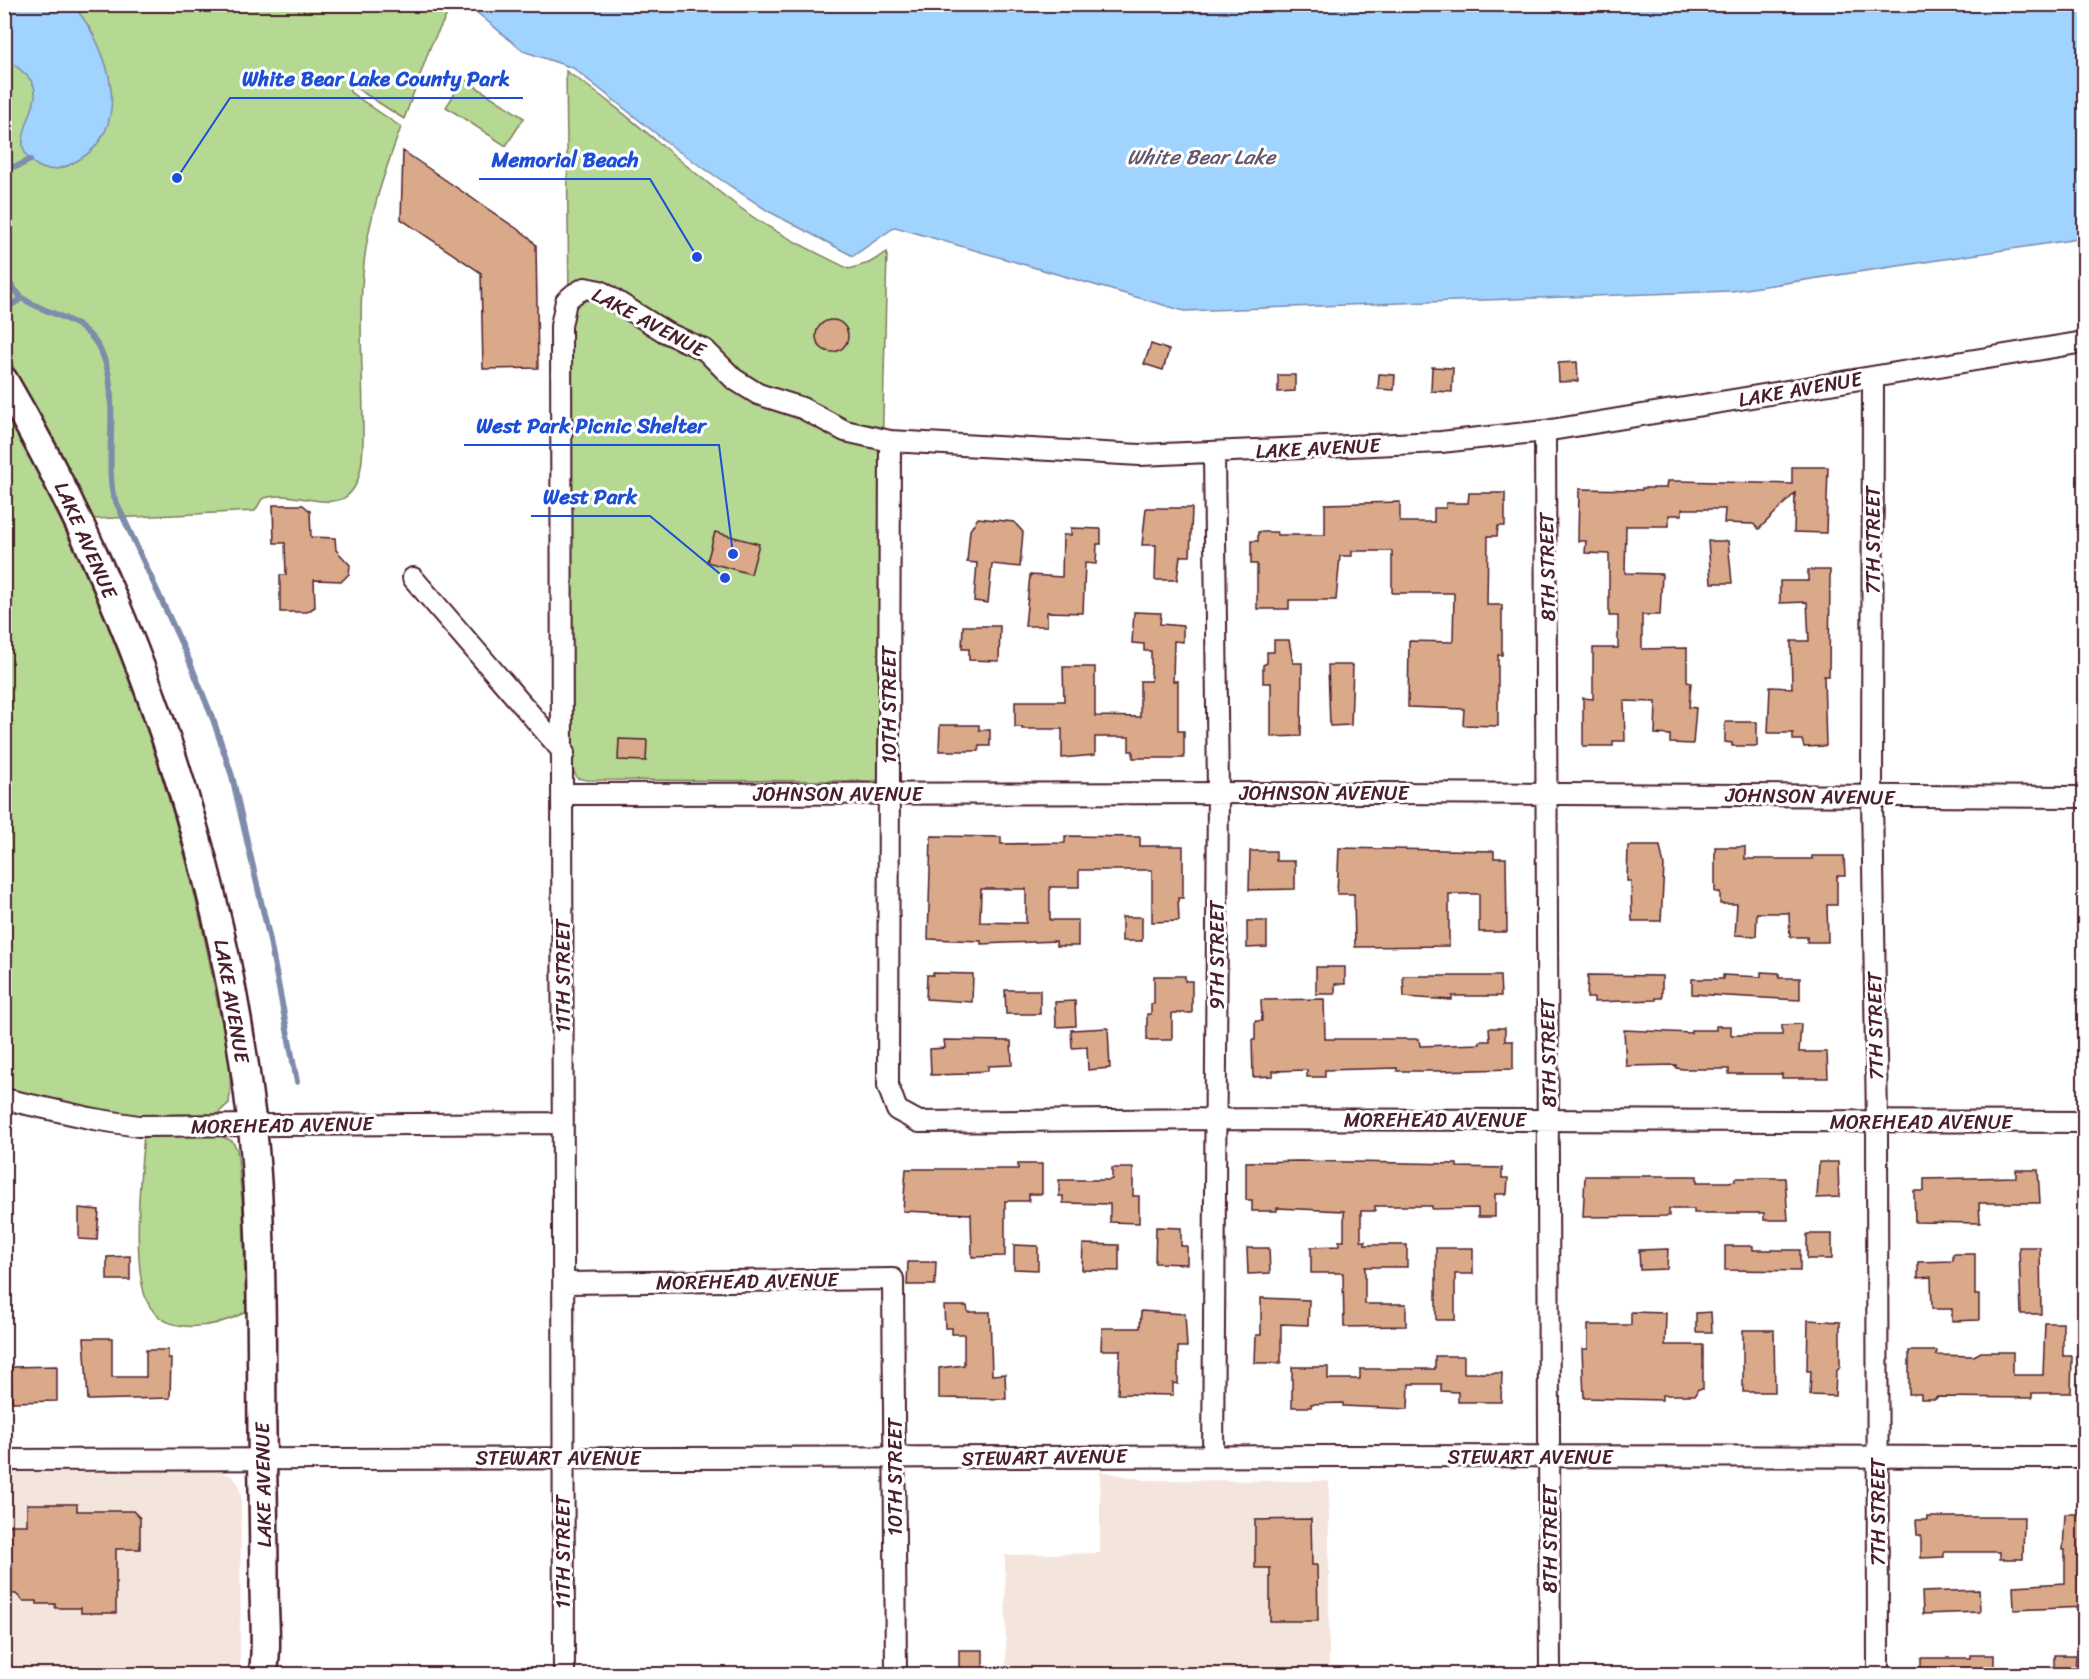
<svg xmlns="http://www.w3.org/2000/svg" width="2089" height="1679" viewBox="0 0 2089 1679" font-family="Sriracha,sans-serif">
<rect width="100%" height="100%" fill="#fff"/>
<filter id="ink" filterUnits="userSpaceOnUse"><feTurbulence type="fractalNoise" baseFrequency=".0167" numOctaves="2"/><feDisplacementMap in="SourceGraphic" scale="12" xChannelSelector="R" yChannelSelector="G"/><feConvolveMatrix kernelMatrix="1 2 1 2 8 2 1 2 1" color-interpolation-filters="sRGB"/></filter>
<g filter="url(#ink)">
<!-- built -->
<path fill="#f4e5dc" d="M5,1470H216L232,1476L238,1483L241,1495L240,1674H5Z
M1100,1471L1144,1480L1329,1481V1674H1006L1005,1555L1100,1553Z"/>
<!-- green -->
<path fill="#b5d892" stroke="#807c5e" stroke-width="1.5" d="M4,5H452L431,45L404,119L350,84V92L401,127C385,171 369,216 364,263C358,314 363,371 363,423C363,444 365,482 347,496C328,511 288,488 262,499L255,511L94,519L57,444L5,352Z
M566,71C632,115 688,172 753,217C783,237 817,253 849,269L869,263L887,252L882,458L880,779L875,781L587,780L577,778L573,770L567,697L569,295Z
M464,79L524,118L506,146L446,107Z
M4,412C105,592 177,787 215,990C221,1025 235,1067 229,1103L217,1114L125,1115L5,1089Z
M144,1135L221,1136L232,1141L237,1149L243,1210L246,1312C217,1327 164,1339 147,1301C132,1268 140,1173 144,1135Z"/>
<!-- water -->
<path fill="#a0d3fe" stroke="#7e8baa" stroke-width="1.5" d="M4,5H73C110,48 137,131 73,163C63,169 48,172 38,166C0,144 47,107 32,82C26,72 14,65 5,58Z
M468,5H2084V238L1732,291L1184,311L895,227L853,256L768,211L678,151L573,68L523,51Z"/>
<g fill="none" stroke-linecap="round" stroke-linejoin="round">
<!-- stream -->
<path stroke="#7e8baa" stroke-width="6" d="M4,167L18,166L30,160
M4,277L22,298L4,310
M22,298C41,311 65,315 83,329C129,365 103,445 113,495L189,660L214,722L232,776L269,936L297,1082"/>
</g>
<!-- building -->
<path fill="#d9a98a" stroke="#4a1f2b" stroke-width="1.5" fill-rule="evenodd" d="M403,151L529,237L536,245L538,368L483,369L481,273L401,219Z
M816 336a16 16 0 1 1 32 0a16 16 0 1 1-32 0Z
M1151,344L1169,350L1163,370L1144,364Z
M1577,362L1578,381L1559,382L1558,363Z
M1432,367L1453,368L1452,392L1431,391Z
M1379,374L1395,375L1394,390L1378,389Z
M1278,375H1295V391L1278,392Z
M1792,467H1828L1826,533L1794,532L1795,493L1759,529L1753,524L1724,523L1725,509H1682V515H1669V526H1626L1625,573L1662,574L1660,615H1642V649L1687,648V682L1691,683L1689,707L1696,708L1693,744L1670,743V735L1655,734L1656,702L1624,701L1625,741H1613V746H1583V698L1593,699V648H1618V616H1609V554L1585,553L1586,541H1578L1579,489L1642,490V488H1666L1667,481H1678L1792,484Z
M1469,493H1505V526H1498L1497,536H1488L1487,605H1502V655H1498V726L1463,725L1464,709L1408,707L1409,641L1453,642L1454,593H1392V551H1352V556H1340L1336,600H1289V609H1257V564H1251V541H1258V532H1277V535H1325V504L1400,502V522H1434V508H1446V503H1468Z
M273,505H303L310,511L311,537L335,538L336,550L350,565L349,574L342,581L314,580L315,607L307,612H280V575H286L285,543H274Z
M1146,508H1192L1190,556H1180L1177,580H1155L1156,545H1142Z
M978,518L1014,522L1023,532L1020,567L992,564L988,603L974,601L977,563L967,562L970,530Z
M1071,528L1101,529V544H1097L1096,564L1085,563L1083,613L1047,612V626H1025L1030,575L1062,577L1063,535H1071Z
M715,532L759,544L751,574L707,562Z
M1708,541H1728L1732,583H1711Z
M1808,570H1830L1829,676H1824L1826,746L1804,747L1802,740H1793V733H1768L1770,687L1792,688L1791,641H1809L1807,602L1780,603V581H1808Z
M1134,612L1161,613L1160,624L1183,626V642L1174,641L1173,681H1178V731H1184V758H1133V751H1129V737H1095V755L1062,758V729H1022V727H1015V701H1064L1063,667H1095V716L1140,717V681H1151V651H1144V644L1132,643Z
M963,626H1000L999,661L969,660V649H962Z
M1274,640H1289L1293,663H1302L1301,736L1271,737V683H1263V665L1267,663V652H1274Z
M1328,665H1353L1351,725L1330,726Z
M1725,722H1757V746H1732V743L1725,742Z
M940,725H979V730H990V746H979V751H939Z
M619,739L647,740L646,761L618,760Z
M931,836L1001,837V844L1065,843V836L1140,837V846H1183V898H1178L1179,921L1152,922V870H1079V887H1050V920H1078V946H1056V941L981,944V941L928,939ZM981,889H1026V923L980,922Z
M1628,846H1660L1664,866L1661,921H1632L1631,881H1627Z
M1715,847H1745V859H1812V856H1844L1845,876H1837V905H1827L1828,942H1807V937H1790L1789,913H1757L1756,936L1735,935L1737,904H1720V892H1715Z
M1339,848L1494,851V858H1506L1507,932H1479V894H1449V946L1355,947L1354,894H1337Z
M1250,851H1276V861H1295V889L1249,890Z
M1122,917H1142V941H1122Z
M1247,921H1267V947L1247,948Z
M1316,967H1345V984H1335V994H1316Z
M1761,972L1779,973V978H1800V1000L1692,994V979H1723V975L1761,977Z
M933,973L973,974L972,1002L926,999L927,975H933Z
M1588,975L1662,976V998H1656V1000L1594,1002V998H1587Z
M1154,976H1185V981H1192V1013H1172V1040H1147V1014H1151V1004H1154Z
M1403,976H1500L1501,996H1452V1000L1404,997Z
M1005,990H1040V1014H1006Z
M1324,999L1325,1039H1419L1420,1046L1480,1044V1041H1490L1489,1028H1505V1041H1513V1069L1436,1071H1397V1068L1325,1070V1077H1307V1070L1273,1071V1076L1253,1077L1252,1040H1255V1021H1262L1261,1000Z
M1075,1001L1076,1026L1056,1027L1055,1002Z
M1801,1024L1799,1052H1827L1828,1078H1782V1074H1729V1069H1683L1676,1068V1065L1626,1066L1624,1030L1691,1033V1030H1716V1026H1731V1035H1782V1025Z
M1108,1028L1110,1068L1088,1070L1087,1047L1072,1048L1071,1030Z
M944,1040L1011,1041L1012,1065L988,1066V1071L967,1072V1074L931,1075L930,1049L945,1048Z
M1298,1161L1457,1164V1167L1502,1168V1178H1508L1507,1194H1495V1217H1478V1208L1432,1209V1206H1375V1211H1361V1241H1365V1245H1407V1267H1365V1304H1406V1326L1344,1327L1343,1273H1311V1247L1339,1246V1241H1344V1211L1277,1208V1211H1252V1200H1246V1162Z
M1819,1162H1838L1839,1197L1817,1198Z
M1018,1164H1042V1194H1029V1201H1005V1256L972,1257L971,1214L903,1211L906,1169H1018Z
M1112,1168H1133V1196H1139V1223L1110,1222V1204L1063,1203V1196H1059V1180H1109L1112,1179Z
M2016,1170H2038L2040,1203H1979L1980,1223L1915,1222L1914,1191H1924V1179L2016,1177Z
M1585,1176H1697V1182H1728L1735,1181V1178H1785L1788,1220H1764V1213H1694V1209H1669V1216L1583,1217Z
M79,1208L99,1210L97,1240L79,1239Z
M1156,1227L1181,1228V1246H1187V1264L1155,1263Z
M1807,1234H1832V1259H1807Z
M1083,1244L1119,1245V1271L1082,1270Z
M1014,1245L1038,1246V1270L1014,1269Z
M1725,1246H1753V1250H1800V1271L1725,1270Z
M2019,1247H2040L2041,1314H2021Z
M1247,1248H1269L1270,1273L1248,1274Z
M1436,1248H1473V1274H1455V1320H1436Z
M1668,1249L1667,1269L1640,1270L1639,1250Z
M1953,1254H1975V1295H1979V1320L1952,1321V1309H1932L1931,1277L1918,1278V1262L1953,1261Z
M130,1256V1280H107V1257Z
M908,1262H936L935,1285H907Z
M1261,1298L1309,1300L1308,1325L1281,1324V1363H1255L1256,1335H1261Z
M944,1306H967L968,1312H990L992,1375L1005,1374L1006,1399L939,1398V1368L964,1365V1334H952V1328H945Z
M1141,1311L1185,1314L1187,1347H1178V1384L1173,1383V1395L1118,1394L1120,1350H1101L1102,1328H1140Z
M1631,1312L1666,1313L1665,1345H1703V1389H1698L1695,1395H1662V1400L1584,1398L1582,1349H1588V1325H1631Z
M1711,1312L1712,1332H1696V1313Z
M1808,1320L1840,1322V1367L1836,1372L1835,1396L1810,1395L1811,1371H1807Z
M2045,1323H2063V1356H2072L2071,1393H2032V1398L1936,1397V1399H1921V1394H1909V1351H1937L1936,1355L1974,1356L1981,1352H2013V1375H2043Z
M1743,1330H1774L1775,1392H1743Z
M84,1338H112V1377H146V1350H168V1358H171L170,1398L88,1400Z
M1435,1356H1464V1373H1502L1501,1402H1458V1392L1441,1391V1384H1409L1408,1409L1343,1406V1403L1311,1404V1407H1292V1367H1328V1379H1360V1369H1435Z
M57,1366V1401L12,1402L11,1367Z
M27,1504H77V1511H133L140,1518V1549H116V1613H81V1608H55V1604H37V1601H23L16,1594H4V1525H27Z
M2065,1514H2085V1607L2014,1610L2013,1586L2065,1583V1550H2063Z
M1927,1517H2024L2023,1559H2000V1552H1944V1557L1921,1558V1535H1917L1916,1520H1927Z
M1311,1519L1312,1565H1317L1318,1621H1270V1568H1255V1520Z
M1979,1590L1980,1612L1923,1614L1922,1592Z
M959,1650H983V1671H978V1674H959Z
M1970,1655H1994V1674H1921V1658H1970Z
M2054,1655H2076L2075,1674H2054Z"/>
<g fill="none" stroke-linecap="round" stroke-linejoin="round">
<!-- minor casing -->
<g stroke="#4a1f2b" stroke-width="24">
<path id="minor" d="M1873,377L1872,797L1877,1122L1878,1674
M1545,431L1550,1674
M890,441L888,1086L897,1110L919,1122L1215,1119L2084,1122
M413,578L564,753
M563,794L1380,793L2084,797
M4,1099L94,1119L138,1126L562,1123
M565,1283L893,1279L896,1674
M1213,1456L1218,793L1214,454
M4,1460L1329,1456L2084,1457
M564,1674L561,326L566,301L574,294L585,288L600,291L665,332L705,350L734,379L758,394L802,408L845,431L890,441L1140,455L1441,442L1545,431L2084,342"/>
</g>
<!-- secondary casing -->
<g stroke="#4a1f2b" stroke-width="32">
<path id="secondary" d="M4,381C136,607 222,863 252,1123C263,1226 261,1329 262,1432C263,1484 264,1535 264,1587C264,1616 268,1646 263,1674"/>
</g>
<!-- minor -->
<use href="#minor" stroke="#fff" stroke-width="20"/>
<!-- secondary -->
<use href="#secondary" stroke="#fff" stroke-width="27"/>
</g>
</g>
<g text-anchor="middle" stroke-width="6" stroke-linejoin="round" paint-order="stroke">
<!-- street labels -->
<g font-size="20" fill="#4a1f2b" stroke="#fff">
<text transform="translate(649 322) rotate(28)" y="7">LAKE AVENUE</text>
<text transform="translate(1800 389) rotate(-10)" y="7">LAKE AVENUE</text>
<text transform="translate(1318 448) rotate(-3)" y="7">LAKE AVENUE</text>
<text transform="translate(86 540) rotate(66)" y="7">LAKE AVENUE</text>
<text transform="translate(1873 540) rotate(-90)" y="7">7TH STREET</text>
<text transform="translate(1547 567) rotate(-91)" y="7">8TH STREET</text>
<text transform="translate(889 705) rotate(-90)" y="7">10TH STREET</text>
<text x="1324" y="800">JOHNSON AVENUE</text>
<text x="838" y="801">JOHNSON AVENUE</text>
<text transform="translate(1810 796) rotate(1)" y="7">JOHNSON AVENUE</text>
<text transform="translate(1217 955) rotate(-90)" y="7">9TH STREET</text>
<text transform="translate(563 976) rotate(-90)" y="7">11TH STREET</text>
<text transform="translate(232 1001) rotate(80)" y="7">LAKE AVENUE</text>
<text transform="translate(1875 1026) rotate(-91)" y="7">7TH STREET</text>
<text transform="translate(1548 1053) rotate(-91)" y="7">8TH STREET</text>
<text x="1435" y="1127">MOREHEAD AVENUE</text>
<text x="1921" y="1129">MOREHEAD AVENUE</text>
<text transform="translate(282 1125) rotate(-1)" y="7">MOREHEAD AVENUE</text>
<text transform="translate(747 1281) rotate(-1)" y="7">MOREHEAD AVENUE</text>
<text transform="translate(1044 1457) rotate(-1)" y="7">STEWART AVENUE</text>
<text x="1530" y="1464">STEWART AVENUE</text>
<text x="558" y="1465">STEWART AVENUE</text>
<text transform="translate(895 1477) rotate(-90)" y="7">10TH STREET</text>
<text transform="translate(263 1485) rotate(-91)" y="7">LAKE AVENUE</text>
<text transform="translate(1878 1512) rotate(-90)" y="7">7TH STREET</text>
<text transform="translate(1550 1539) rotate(-90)" y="7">8TH STREET</text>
<text transform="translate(563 1552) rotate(-90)" y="7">11TH STREET</text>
</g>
<!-- water labels -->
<g font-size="21" font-style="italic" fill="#64556a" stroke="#fff">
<text x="1201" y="164">White Bear Lake</text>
</g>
</g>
<!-- callouts -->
<path fill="none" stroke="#1d4ed8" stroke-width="2" d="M177 178L230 98H523M697 257L650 179H479M733 554L719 445H464M725 578L650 516H531"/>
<g fill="#1d4ed8" stroke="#fff" stroke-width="2">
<circle cx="177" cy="178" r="6"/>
<circle cx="697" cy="257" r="6"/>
<circle cx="733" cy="554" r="6"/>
<circle cx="725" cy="578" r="6"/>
</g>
<g font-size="21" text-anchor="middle" font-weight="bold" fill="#1d4ed8" stroke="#fff" stroke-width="6" stroke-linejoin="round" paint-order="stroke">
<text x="376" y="86">White Bear Lake County Park</text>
<text x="565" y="167">Memorial Beach</text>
<text x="591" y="433">West Park Picnic Shelter</text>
<text x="590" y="504">West Park</text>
</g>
<!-- margin -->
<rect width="2089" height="1679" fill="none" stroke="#fff" stroke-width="24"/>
<rect x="12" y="12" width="2065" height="1655" fill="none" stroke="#4a1f2b" stroke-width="2" filter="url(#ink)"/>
</svg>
